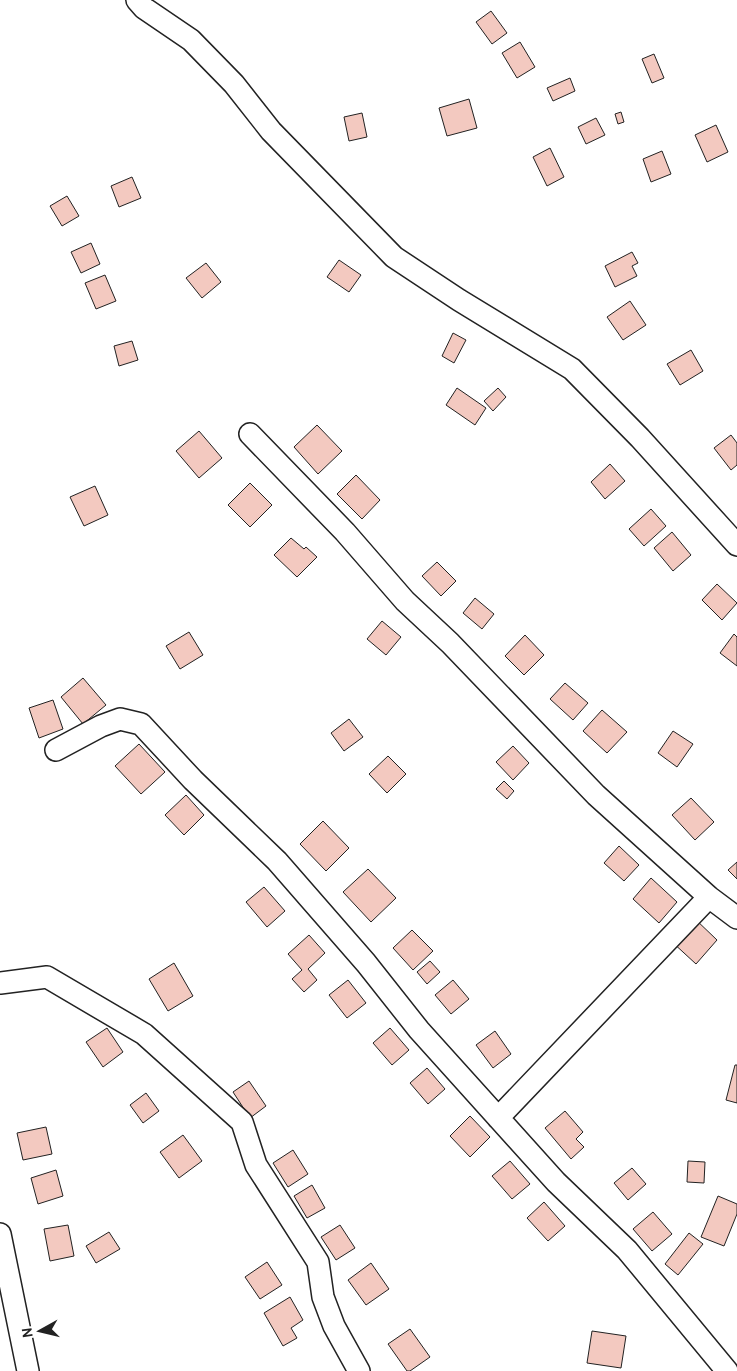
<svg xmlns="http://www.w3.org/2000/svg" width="737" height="1371" viewBox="0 0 737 1371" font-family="Overpass,sans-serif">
<rect width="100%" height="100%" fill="#fff"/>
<!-- building -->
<path fill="#f3c9c0" stroke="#222" d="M491,11L507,33L492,44L476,22Z
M520,42L535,67L517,78L502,53Z
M654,54L664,78L652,83L642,59Z
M570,78L575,91L553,101L547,88Z
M469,99L477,128L447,136L439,108Z
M621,112L624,122L618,124L615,114Z
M362,113L367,137L349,141L344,117Z
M596,118L605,135L586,144L578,127Z
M716,125L728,152L707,162L695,135Z
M550,148L564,177L547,186L533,157Z
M662,151L671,174L651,182L643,159Z
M132,177L141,198L119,207L111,186Z
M67,196L79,216L62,226L50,206Z
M91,243L100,264L81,273L71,252Z
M632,252L638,263L632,266L637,276L615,287L605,266Z
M339,260L361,275L349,292L327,277Z
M206,263L221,282L202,298L186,278Z
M105,275L116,301L96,309L85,283Z
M630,301L646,325L623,340L607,317Z
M453,333L466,340L454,363L442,356Z
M132,341L138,360L119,366L114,346Z
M691,350L703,371L680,385L667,364Z
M457,388L486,408L475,425L446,405Z
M498,388L506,397L493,411L484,401Z
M317,425L342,451L318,474L294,447Z
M199,431L222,458L199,478L176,451Z
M731,435L737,443V465L731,470L714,448Z
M610,464L625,481L605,499L591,482Z
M356,475L380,500L362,519L337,494Z
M250,483L272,505L250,527L228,505Z
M95,486L108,515L84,526L70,497Z
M651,509L666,526L644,546L629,529Z
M672,532L691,555L673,571L654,548Z
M291,538L304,549L306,547L317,557L297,577L274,555Z
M437,562L456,581L441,596L422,576Z
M717,584L737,603L722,620L702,600Z
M475,598L494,614L482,629L463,613Z
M382,621L401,637L386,655L367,639Z
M189,632L203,655L180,669L166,646Z
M734,634L737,637V666L720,653Z
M525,635L544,655L524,675L505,656Z
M83,678L106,705L83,724L61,697Z
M565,683L588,703L573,720L550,699Z
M53,700L63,729L39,738L29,708Z
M602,710L627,732L607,753L583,731Z
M349,719L363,737L344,751L331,733Z
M673,731L693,744L677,767L658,753Z
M139,744L165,772L141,794L115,766Z
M513,746L529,763L513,780L496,762Z
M388,756L406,774L387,793L369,774Z
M504,781L514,791L507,799L496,789Z
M186,795L204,815L184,835L165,815Z
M691,798L714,822L695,840L672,815Z
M323,821L349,848L326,871L300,844Z
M619,846L639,865L624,881L604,863Z
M737,862V879L728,870Z
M368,869L396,898L371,922L343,892Z
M651,878L677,902L659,923L633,899Z
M264,887L285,911L267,927L246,902Z
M693,917L717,940L696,964L671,941Z
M412,930L433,951L413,970L393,948Z
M309,935L325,953L308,969L317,980L304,992L292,979L302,970L288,954Z
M430,961L440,972L427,984L417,972Z
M174,963L193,996L168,1011L149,979Z
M348,980L366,1003L347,1018L329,995Z
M453,980L469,999L451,1014L435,995Z
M107,1028L123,1052L103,1067L86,1042Z
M390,1028L409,1050L392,1065L373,1043Z
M495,1031L511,1054L493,1068L476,1045Z
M735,1065H737V1103L726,1100Z
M427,1068L445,1089L428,1104L410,1083Z
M249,1081L266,1106L250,1118L233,1092Z
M146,1093L159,1111L143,1123L130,1105Z
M565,1111L583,1132L576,1139L584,1147L571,1159L545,1128Z
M470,1116L490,1137L470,1157L450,1136Z
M46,1127L52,1154L23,1160L17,1133Z
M183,1135L202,1161L179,1178L160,1152Z
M293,1150L308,1174L288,1187L273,1163Z
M510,1161L530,1184L512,1199L492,1176Z
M688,1161L705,1162L704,1183L687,1182Z
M632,1168L646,1184L628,1200L614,1183Z
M56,1170L63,1196L38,1204L31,1178Z
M312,1185L325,1208L307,1218L294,1196Z
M718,1196L737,1204V1214L724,1246L701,1237Z
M544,1202L565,1226L548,1241L527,1218Z
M653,1212L672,1234L652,1251L633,1229Z
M68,1225L74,1256L50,1261L44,1229Z
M340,1225L355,1248L336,1260L321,1237Z
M109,1232L120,1249L96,1263L86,1246Z
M689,1233L703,1244L678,1275L665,1264Z
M267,1262L282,1285L260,1299L245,1277Z
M371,1263L389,1289L366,1305L348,1280Z
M290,1297L303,1320L291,1328L297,1338L283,1346L264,1313Z
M410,1329L430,1357L410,1371H407L388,1344Z
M592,1331L626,1336L621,1368L587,1363Z"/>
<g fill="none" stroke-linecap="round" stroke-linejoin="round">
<!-- street casing -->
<g stroke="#222" stroke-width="24">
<path id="street" d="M137,0L144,8L191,40L234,84L271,131L394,257L459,300L572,369L640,438L737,545
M250,434L345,532L405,601L450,643L596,795L709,897L737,918
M56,750L101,726L120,719L141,724L193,780L277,861L366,963L419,1030L556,1182L627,1250L727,1371
M0,983L47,977L144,1034L242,1122L256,1165L318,1262L323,1297L334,1326L359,1371
M498,1118L709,897
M0,1234L28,1371"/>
</g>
<!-- street -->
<use href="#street" stroke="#fff" stroke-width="21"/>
</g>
<!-- north arrow -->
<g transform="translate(40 1331) rotate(262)" stroke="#ffffff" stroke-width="4" paint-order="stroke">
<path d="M0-4L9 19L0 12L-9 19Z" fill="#222222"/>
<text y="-8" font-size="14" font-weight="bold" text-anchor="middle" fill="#222222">N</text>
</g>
</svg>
